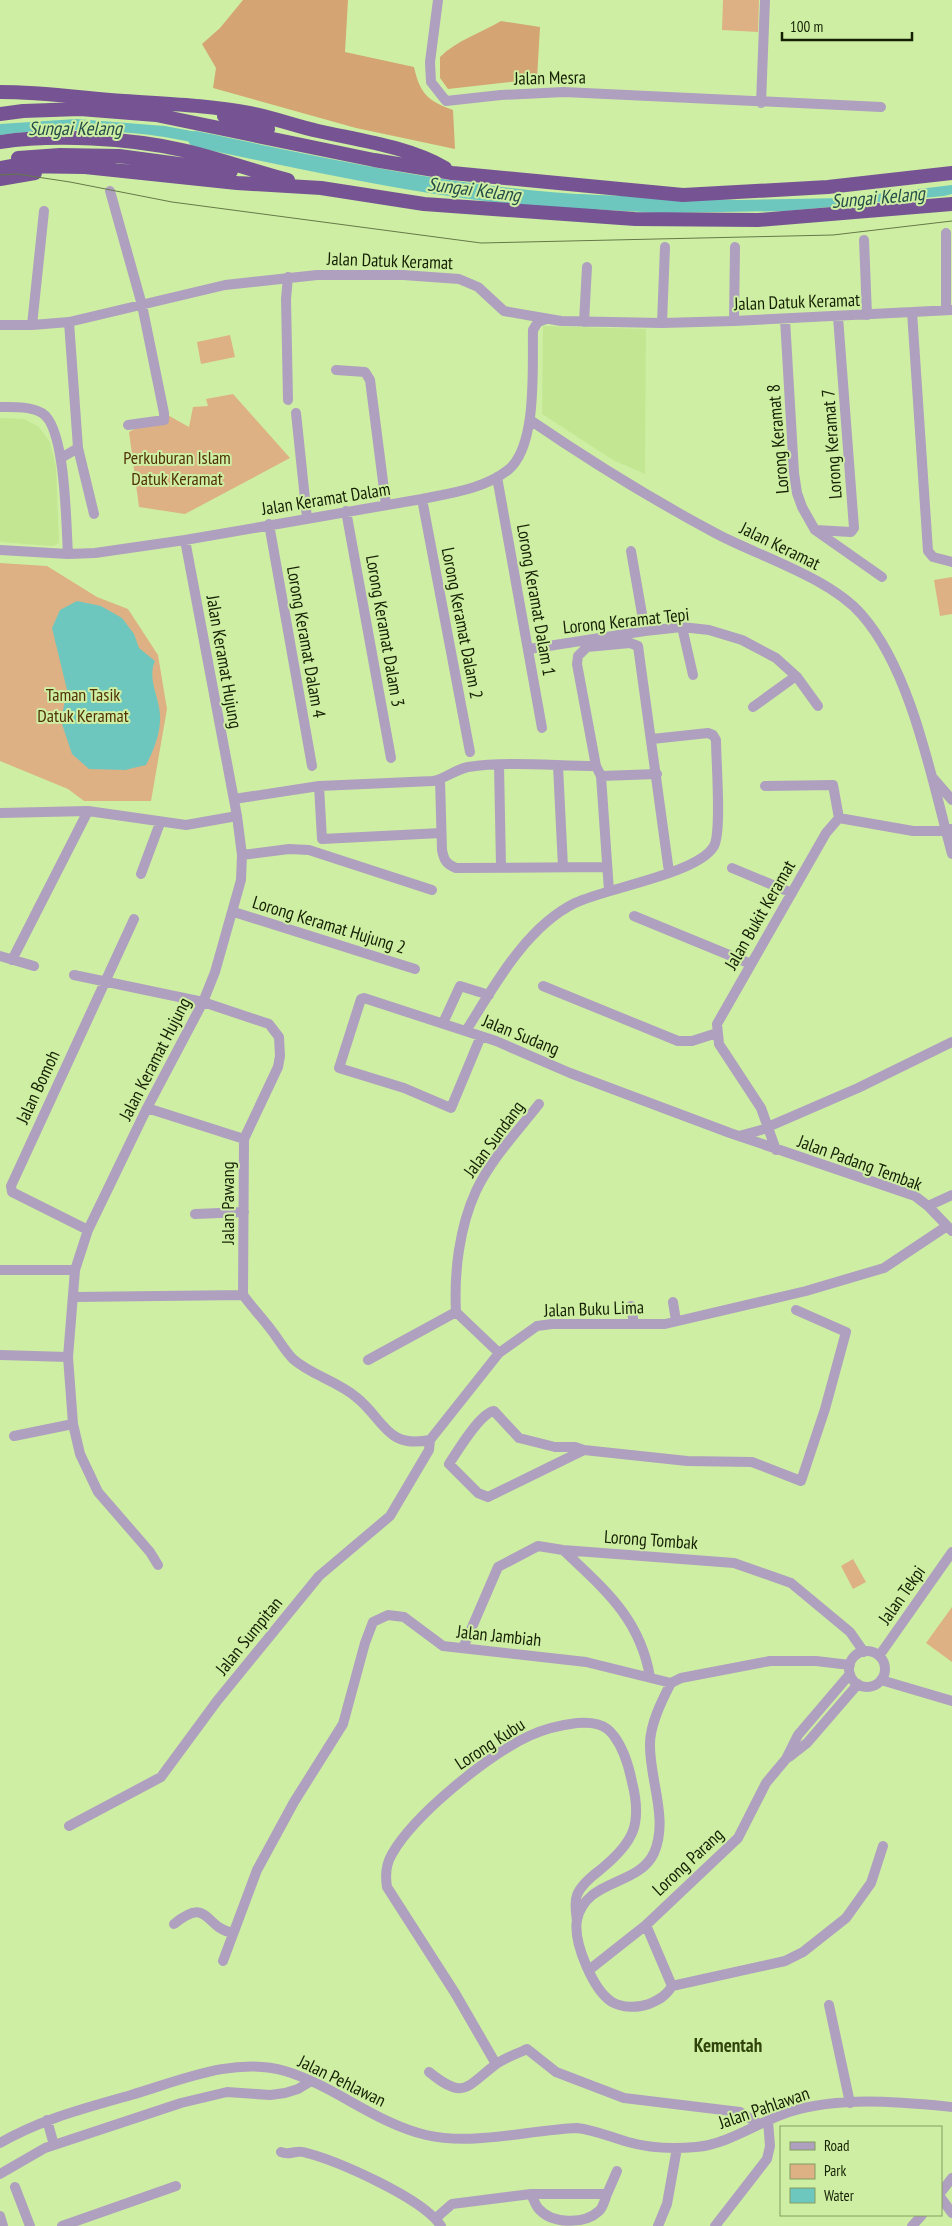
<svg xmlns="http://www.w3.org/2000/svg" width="952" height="2226" viewBox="0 0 952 2226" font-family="'PT Sans Narrow',sans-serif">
<rect width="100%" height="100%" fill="#ceefa3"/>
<!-- built -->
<path fill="#c2e692" d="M543,326L646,329L645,474L613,460L542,414Z
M0,418L24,419L39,427L50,442L56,467L59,543L53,546L0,542Z"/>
<!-- green -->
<path fill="#ddb184" d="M723,0H759L758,32L722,30Z
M230,335L235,357L201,364L197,342Z
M233,394L290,458L185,514L139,507L129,432L164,413L189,427L193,407L208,406L206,399Z
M0,563L47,566L97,597L128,609L158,655L167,709L151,801H84L68,789L0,761Z
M952,577V614L940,616L934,580Z
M853,1559L866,1582L853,1589L841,1566Z
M952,1607V1662L926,1643Z"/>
<!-- forest -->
<path fill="#d4a472" d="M243,0H348L345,52L414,67C420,94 428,101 453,110L455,149L356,128L213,88L216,68L202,44L220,28Z
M501,21L540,27L537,79L448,89L440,78V57C457,40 481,33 501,21Z"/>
<!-- water -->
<path fill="#6ec7bf" d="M76,119L165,126L218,136L217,148C147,130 72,126 0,135V124Z
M952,185V194L944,196L787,211L661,213L571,208V194L738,200L844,198Z
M77,601L101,606L122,618L134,634L139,648L155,661C147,679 159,696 160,715C161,732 154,750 146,765L125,770L89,769L72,754L61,721L67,690L52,628L60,610Z"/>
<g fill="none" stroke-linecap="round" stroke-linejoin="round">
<!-- river -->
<path stroke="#6ec7bf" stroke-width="16" d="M196,139C327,167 459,196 593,203"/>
<!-- minor -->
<path stroke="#afa0bf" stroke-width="10" d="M438,0L430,62L431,82L446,101L501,95L564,92L881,107
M761,103L765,0
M110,191L142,305L164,413V420L128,425
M946,233V310
M864,240L867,315
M912,312L928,551L933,557L952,562
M785,319L794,473L797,493L802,507L815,530L882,577
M734,321L735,247
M69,322L78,448L94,514
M584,322L587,267
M662,323L665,247
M0,325H32L69,322L225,285L317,275H403L459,279L478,287L504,311L561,321L662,323L734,321L952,310
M32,325L44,211
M336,370L365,372L370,380L386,505
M288,400L286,299L288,277
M0,407C13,407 30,406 42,413C66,427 66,525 68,554
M296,413L307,518
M530,420C590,461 653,500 717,534C761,557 830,578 862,615C912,672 932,781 952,854
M61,458L78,448
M497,477L542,728
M422,499L470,752
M346,511L391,758
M269,524L312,766
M816,530L851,532L854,528L838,317
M0,550L68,554L95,553L185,540L422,499C451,493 484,489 508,470C538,446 532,366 533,330L538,322L546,319
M631,551L645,631
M682,627L693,675
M529,649L645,631L682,627L709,630L742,640L776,658L797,677L818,706
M753,707L796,676
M499,765L501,866
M558,766L563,867
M596,766L577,664L578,656L587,647L630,643L638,646L669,872
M601,776L609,891
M933,778L952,800
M440,780L442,850C444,860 446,864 456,868L607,867
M319,786L433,781C445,779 454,770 468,767C509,761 554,766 596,766L601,776L657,774
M765,786L833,785L839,818
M234,799L319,786L322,839L441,833
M0,813L88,811L186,825L237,816
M839,818L913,831H946L951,829
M242,855L289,849L309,850L432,890
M732,868L792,893
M141,874L160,823
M234,912L415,969
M634,916L751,964
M0,956L34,966
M12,960L88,811
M74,975L203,1002L269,1024L279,1037L280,1056L278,1067L244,1139L243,1295
M543,986L678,1041H692L717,1033
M443,1023L460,986L489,995
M466,1031C494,986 526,927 575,903C606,888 698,874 714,846C722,831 716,762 716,740L713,735L708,733L652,739
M481,1036L451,1108L404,1088L339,1068L361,999L364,998L496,1041L570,1073L730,1133L915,1196L928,1206L952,1231
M147,1108L244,1139
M739,1136L761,1130L858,1088L952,1042
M776,1150L761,1108L719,1044L717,1024L826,833L839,818
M928,1206L952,1195
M195,1214L244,1212
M88,1230L12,1192L11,1186L134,919
M0,1270H75
M243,1295C252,1307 263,1319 272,1331C279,1340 285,1351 293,1359C311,1375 337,1381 356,1397C384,1419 386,1449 430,1440L499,1353L537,1326L552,1324H665L806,1291L884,1268L947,1226
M74,1297L243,1295
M673,1302L676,1321
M631,1306L634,1324
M499,1353L456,1312C454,1273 459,1228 476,1191C491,1159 517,1132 539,1104
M0,1355L68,1357
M368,1360L456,1312
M14,1436L73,1424
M584,1450L488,1497L478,1493L449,1464C457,1452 480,1413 494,1411L519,1438L555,1447H575L584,1450L687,1461L752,1462L801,1481L825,1409L846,1332L796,1310
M563,1550C604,1589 640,1618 650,1677
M158,1565L150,1552L98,1492L80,1454L73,1424L68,1357L75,1270L88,1230L147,1108L203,1002L215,972L241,880L242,855L237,816L185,540
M463,1648L498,1567L538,1546L563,1550L734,1563L791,1583L850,1632L864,1652
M849 1669a18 18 0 1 1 36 0a18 18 0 1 1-36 0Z
M879,1656L952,1552
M881,1680L952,1701
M789,1757L807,1743L858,1684
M69,1826L161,1777L217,1701L319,1576L390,1516L429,1450L430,1440
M174,1924C209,1895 204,1928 233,1933
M646,1925L672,1986C666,1996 660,1999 649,2004C638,2008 622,2008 612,2002C593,1990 573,1942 577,1920C586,1878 638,1887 654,1853C669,1819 649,1778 650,1744C650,1724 662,1700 671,1683
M223,1961L257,1870L294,1802L343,1724L365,1643L373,1622L388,1615L404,1617L443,1646L586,1662L671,1683L681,1678L770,1661H816L850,1665
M589,1970L646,1925L738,1838L766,1783L786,1759L798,1735L850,1674
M672,1986L785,1961L803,1952L846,1918L871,1883L883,1846
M829,2005L850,2103
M496,2064L455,1993L387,1887C385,1875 386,1864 392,1854C414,1815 488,1755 529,1736C544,1729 560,1725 577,1723C591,1722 605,1723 614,1736C623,1748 629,1767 632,1782C643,1825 633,1843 600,1870C592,1876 581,1885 577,1895C574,1903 576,1912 577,1921
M429,2072C464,2100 465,2088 495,2065C504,2058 517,2054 527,2049L556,2072L624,2098L740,2112L759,2124
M47,2120L54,2145
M0,2143C41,2119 86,2108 131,2095C179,2081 235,2056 285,2071C335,2086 375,2123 426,2135C474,2146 528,2130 577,2128C595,2130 610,2137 628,2142C649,2148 674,2149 696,2147C729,2144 758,2122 789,2112C841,2096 899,2102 952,2107
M281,2152C289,2156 295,2150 303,2152C336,2160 423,2198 441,2226
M0,2174L45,2148L181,2103L227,2092L270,2095L285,2093L298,2089L311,2081
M15,2187L30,2226
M941,2192L952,2178
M531,2194C533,2198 535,2204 538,2208C551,2224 584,2225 599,2211C603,2208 605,2199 607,2194
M941,2198L952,2213
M0,2216L3,2226
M436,2218L452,2204L531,2194H607L617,2171
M62,2226L176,2186
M658,2226L667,2204L677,2148
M715,2226L767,2159L770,2146L768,2121
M912,2226L922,2215"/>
<!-- highway -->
<path stroke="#765494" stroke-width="14" d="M0,92C42,92 83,98 124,101C166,104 207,105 249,113C272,117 295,126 318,131C358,140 410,147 445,168
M0,114L23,111L80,109L156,115L374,160L452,173L683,195L828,187L952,173
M224,116L268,129
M0,142C54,134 129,138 182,150C218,158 253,171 288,180
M18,158L60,155L119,156L231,171
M0,168L12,166L85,167L237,183L321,188L424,204L635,219L758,220L952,204
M0,179L35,173"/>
<!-- tram -->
<path stroke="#647948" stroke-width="1" d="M0,175L17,174L70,182L172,202L481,243L833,235L952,221"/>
</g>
<g text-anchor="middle" stroke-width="4" stroke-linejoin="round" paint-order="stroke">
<!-- street labels -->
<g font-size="18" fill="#152003" stroke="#ceefa3">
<text transform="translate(550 78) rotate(-1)" y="6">Jalan Mesra</text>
<text transform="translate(390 261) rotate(2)" y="6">Jalan Datuk Keramat</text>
<text transform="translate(797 302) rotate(-2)" y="6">Jalan Datuk Keramat</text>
<text transform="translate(778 439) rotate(-95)" y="6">Lorong Keramat 8</text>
<text transform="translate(832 444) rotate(-94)" y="6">Lorong Keramat 7</text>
<text transform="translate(326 499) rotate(-9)" y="6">Jalan Keramat Dalam</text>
<text transform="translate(780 546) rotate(26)" y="6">Jalan Keramat</text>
<text transform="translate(536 600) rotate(80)" y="6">Lorong Keramat Dalam 1</text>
<text transform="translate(626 621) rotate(-6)" y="6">Lorong Keramat Tepi</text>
<text transform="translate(462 623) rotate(79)" y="6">Lorong Keramat Dalam 2</text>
<text transform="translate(385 631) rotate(80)" y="6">Lorong Keramat Dalam 3</text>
<text transform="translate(306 642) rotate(80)" y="6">Lorong Keramat Dalam 4</text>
<text transform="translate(224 662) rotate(80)" y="6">Jalan Keramat Hujung</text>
<text transform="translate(760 915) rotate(-60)" y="6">Jalan Bukit Keramat</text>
<text transform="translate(329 925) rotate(17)" y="6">Lorong Keramat Hujung 2</text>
<text transform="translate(521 1035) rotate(22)" y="6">Jalan Sudang</text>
<text transform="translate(155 1059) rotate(-63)" y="6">Jalan Keramat Hujung</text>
<text transform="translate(38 1087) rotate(-65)" y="6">Jalan Bomoh</text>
<text transform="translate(494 1139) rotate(-54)" y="6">Jalan Sundang</text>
<text transform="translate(860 1163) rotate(20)" y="6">Jalan Padang Tembak</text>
<text transform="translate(228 1203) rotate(-90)" y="6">Jalan Pawang</text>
<text transform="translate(594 1309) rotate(-2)" y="6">Jalan Buku Lima</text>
<text transform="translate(651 1540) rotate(4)" y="6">Lorong Tombak</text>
<text transform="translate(902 1595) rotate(-55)" y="6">Jalan Tekpi</text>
<text transform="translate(249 1636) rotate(-51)" y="6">Jalan Sumpitan</text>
<text transform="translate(499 1636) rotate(6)" y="6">Jalan Jambiah</text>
<text transform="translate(490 1744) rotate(-33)" y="6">Lorong Kubu</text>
<text transform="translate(688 1862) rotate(-43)" y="6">Lorong Parang</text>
<text transform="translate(342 2081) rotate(26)" y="6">Jalan Pehlawan</text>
<text transform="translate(764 2108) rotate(-19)" y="6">Jalan Pahlawan</text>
</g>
<!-- park labels -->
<g font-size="18" fill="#513107" stroke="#ceefa3">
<text x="177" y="464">Perkuburan Islam<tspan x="177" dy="21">Datuk Keramat</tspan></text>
<text x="83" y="701">Taman Tasik<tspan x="83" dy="21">Datuk Keramat</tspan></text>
</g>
<!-- water labels -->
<g font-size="19" font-style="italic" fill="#244d49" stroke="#ceefa3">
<text x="75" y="135">Sungai Kelang</text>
<text transform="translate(474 189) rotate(7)" y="7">Sungai Kelang</text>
<text transform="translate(878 197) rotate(-5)" y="7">Sungai Kelang</text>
</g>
<!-- neighbourhood labels -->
<g font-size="19" font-weight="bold" fill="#2f430a" stroke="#ceefa3">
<text x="728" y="2052">Kementah</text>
</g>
</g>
<!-- legend -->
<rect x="780" y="2126" width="162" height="90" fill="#ceefa3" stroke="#849c63"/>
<rect x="790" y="2142" width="25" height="8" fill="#afa0bf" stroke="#849c63"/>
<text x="824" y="2151" font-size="15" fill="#152003">Road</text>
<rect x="790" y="2164" width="25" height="15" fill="#ddb184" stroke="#849c63"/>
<text x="824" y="2176" font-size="15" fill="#152003">Park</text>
<rect x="790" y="2188" width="25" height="15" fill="#6ec7bf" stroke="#849c63"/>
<text x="824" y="2201" font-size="15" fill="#152003">Water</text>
<!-- scale -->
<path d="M782 32v8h130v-8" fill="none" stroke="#152003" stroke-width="2.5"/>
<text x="790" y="32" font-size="15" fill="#152003" stroke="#ceefa3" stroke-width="4" paint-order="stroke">100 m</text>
</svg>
